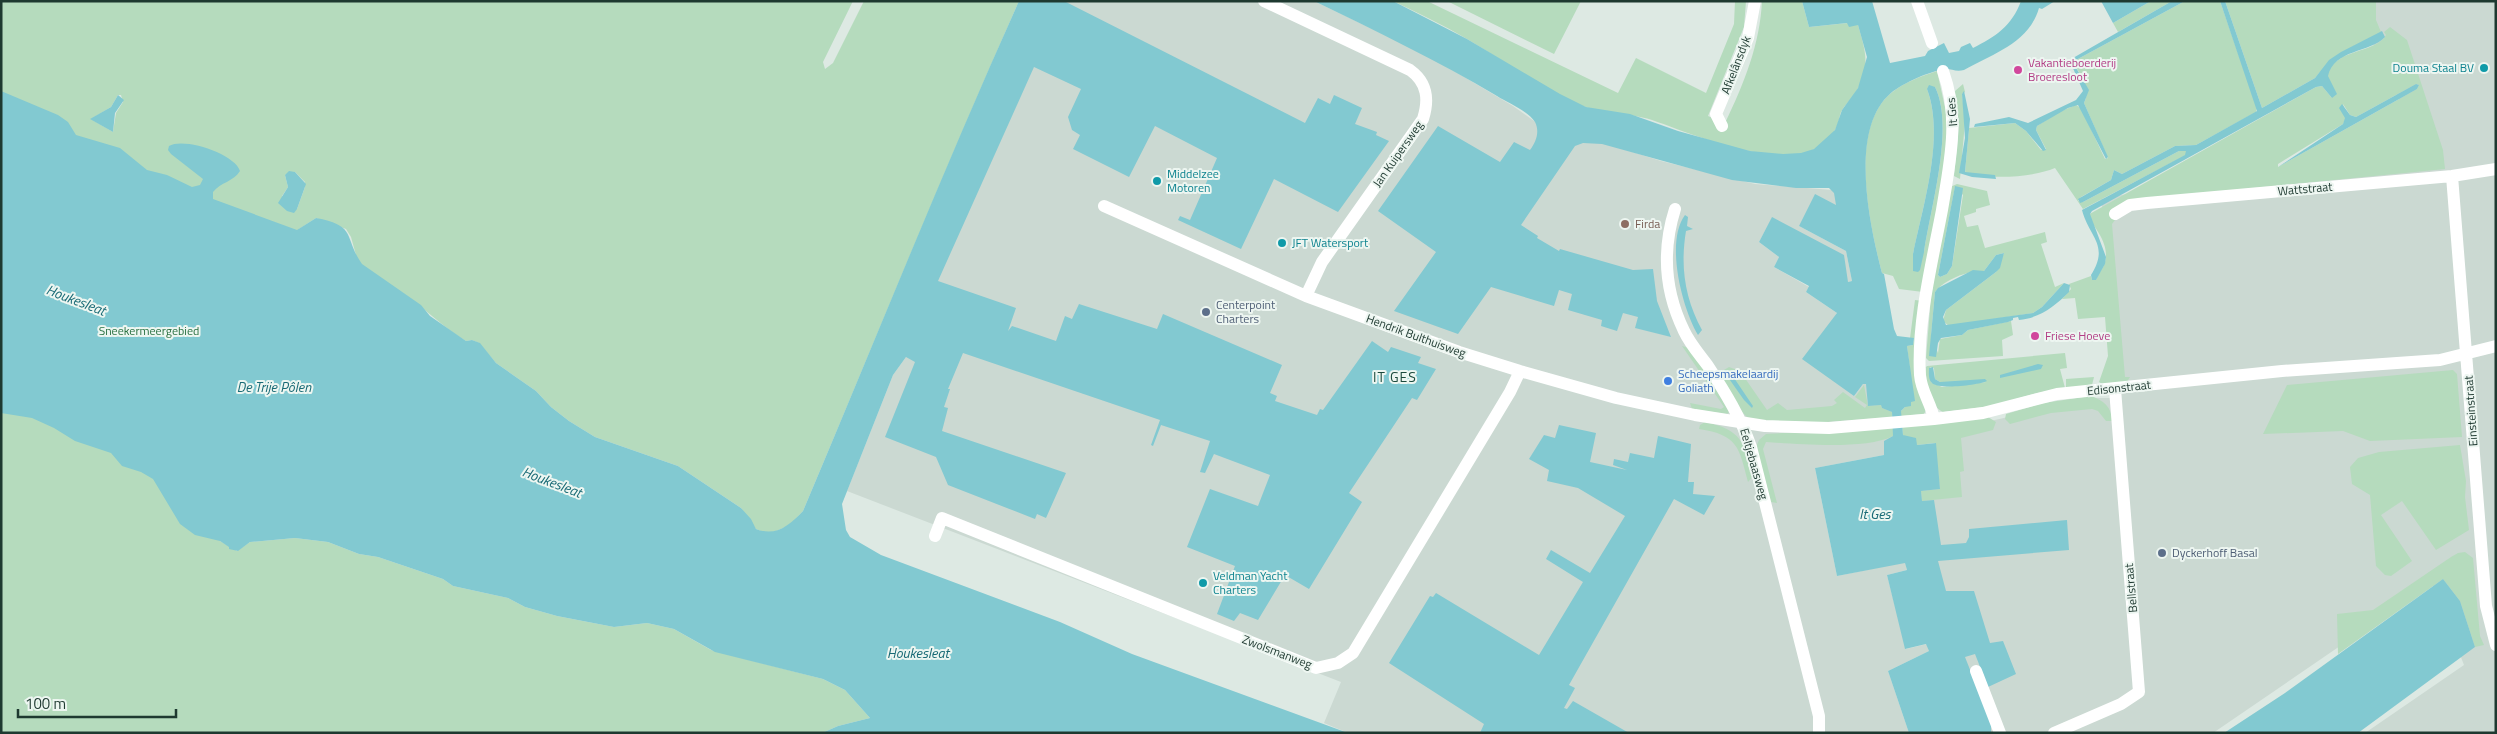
<svg xmlns="http://www.w3.org/2000/svg" width="2497" height="734" viewBox="0 0 2497 734" font-family="'Titillium Web',sans-serif">
<rect width="100%" height="100%" fill="#dde9e3"/>
<!-- built -->
<path fill="#cbd9d2" d="M1059,1H1314L1429,56L1513,106L1534,121L1661,161L1755,184L1832,190L1835,193L1837,205L1799,226L1846,251L1852,281L1848,282L1772,218L1759,242L1779,257L1774,267L1809,287L1806,292L1837,313L1834,319L1854,396L1863,384H1866L1892,412L1893,436L1884,455L1815,468L1837,576L1905,562L1907,570L1887,575L1906,649L1927,644L1929,651L1888,671L1909,733H1348L1324,723L1341,682L847,491L893,375L906,357L940,274L1034,66Z
M2366,1H2496V733H2365L2464,665L2432,583L2213,733H1991L1954,641L1916,501L1917,455L1990,421L2096,398H2111L2112,284L2101,199L2229,174L2428,162L2367,30Z"/>
<!-- green -->
<path fill="#b5dbbd" fill-rule="evenodd" d="M1,1H853L823,62L825,69L833,63L864,1H1019C944,170 875,341 803,511L790,525L774,532H763L756,529L741,508L678,466L595,437L569,421L551,407L536,391L496,363L479,343L472,340L466,341C442,327 424,307 400,291L220,541L237,551L250,542L295,538L328,542L359,554L378,557L443,579L453,586L508,598L525,607L557,616L614,627L647,623L674,629L711,650L823,679L845,690L870,718L838,726L822,733H1ZM118,95H121L123,102L116,113L113,132L91,119L111,107ZM295,172L305,182V187L297,209L282,196L288,187L285,175ZM316,218L346,229L351,237L356,255L299,229Z
M1393,1H1427L1618,93L1636,58L1706,93L1734,24L1735,1H1746L1744,27L1708,116L1725,123C1744,84 1760,44 1762,1H1802L1809,27L1848,23L1858,25C1865,49 1871,67 1857,90C1853,98 1845,104 1841,112C1839,117 1839,124 1835,130C1805,185 1694,134 1652,120C1627,112 1599,114 1575,103C1537,85 1503,60 1467,39C1443,25 1418,13 1393,1Z
M1447,1H1581L1554,54Z
M2151,1H2172L2118,32L2113,23Z
M2185,1H2220L2257,108L2256,112L2196,145L2175,146L2122,174L2114,170L2111,180L2081,197L2078,201L2083,202L2179,151H2186V155L2083,209L2055,168C2031,178 1989,179 1965,173L1969,128L2015,123L2026,131L2041,150L2046,149L2036,130L2037,126L2059,112L2076,105L2081,108L2105,159L2108,158L2084,103C2091,88 2082,79 2075,65L2076,60Z
M2225,1H2376V20L2381,32L2320,72L2315,78L2262,108Z
M2390,27L2407,40L2443,150L2445,169L2130,200L2112,224L2125,377H2130L2127,382L2102,384L2099,382L2108,356L2105,317L2078,319L2075,298L2062,299L2071,289L2069,284L2091,276L2092,280H2096C2098,273 2104,268 2105,262C2110,246 2096,227 2086,216L2316,87L2322,86L2332,98C2331,91 2327,80 2328,74C2331,50 2377,53 2386,35L2384,32ZM2416,84L2419,85L2417,89L2278,167V164L2343,124L2346,118L2343,104L2350,115L2356,117Z
M1937,71L1950,130L1923,292L1899,289L1893,276L1882,273C1870,227 1848,130 1890,94C1904,82 1922,76 1937,71ZM1935,87C1955,127 1930,209 1924,252L1913,254C1923,204 1945,138 1927,89Z
M1963,84L1965,92L1962,94L1965,122L1960,179L1954,176L1959,125L1955,91Z
M1957,184L1987,191L1990,205L1976,209V212L1964,216L1967,227L1978,225L1985,248L2045,232L2047,242L2041,244L2055,287L2064,283L2042,307L2033,313L1949,326L1943,321L1946,310L1996,272L2004,253L1996,255L1984,271C1969,270 1945,279 1935,292L1931,335L1938,353L1940,339L1962,335L1968,330L2011,321L2013,335L2002,340L2003,356L1929,361L1926,358L1931,296L1950,187ZM1955,187L1963,195L1952,266L1947,274L1940,277L1938,275Z
M1915,300L1923,301L1927,408L1924,414L1901,416V411L1905,407L1910,369L1907,346L1913,345L1914,338H1910Z
M1682,346L1692,349L1729,412L1727,414L1692,409L1690,403L1721,409L1724,407Z
M2065,353L2067,368L2060,369L2065,388L2037,393L1992,406L1943,412C1928,405 1927,382 1925,368L1927,366ZM1930,367L1934,368L1935,379L1940,382H1986L1942,387L1931,382Z
M1729,367L1740,371L1767,410L1778,403L1787,410L1832,406L1837,403L1834,400L1843,392L1865,408L1867,405L1855,397L1864,385L1868,406L1881,405L1882,408L1892,412V417L1826,422H1781L1749,419L1741,411L1719,373Z
M2453,370L2457,374L2462,437L2370,441L2343,431L2263,434L2287,385Z
M2094,377L2092,385L2066,388V379Z
M2091,396C2103,400 2112,407 2112,421H2106L2098,411L2092,409L2051,413L2010,424L2005,419L2006,414L2043,403Z
M1988,417L1996,422L1993,430L1961,438L1964,471L1960,472L1962,497L1922,501L1921,491L1940,489L1935,443L1917,445L1903,435L1902,427Z
M1705,422C1742,430 1744,442 1753,476L1748,482C1739,447 1738,435 1699,429L1700,425Z
M1893,427V436C1866,450 1799,444 1766,442L1763,449L1777,503L1771,502L1756,447L1759,440L1766,434Z
M2460,445L2466,481L2465,497L2469,530L2436,550L2402,501L2381,515L2412,561L2391,576L2385,575L2376,566L2370,495L2352,484L2350,467L2358,458L2379,452Z
M2465,552L2473,558L2480,636L2484,645L2475,647L2460,601L2443,579L2338,654L2337,614L2373,610L2451,557L2458,553Z"/>
<!-- water -->
<path fill="#82c9d1" d="M1019,1H1064L1305,123L1318,98L1330,104L1334,95L1362,108L1355,124L1377,132L1376,135L1389,141L1338,212L1274,179L1241,249L1178,220L1180,216L1190,220L1217,158L1155,126L1129,177L1073,149L1080,135L1072,130L1068,117L1081,89L1034,67L938,281L1016,308L1008,331L1012,326L1056,341L1065,316L1072,319L1079,304L1157,329L1163,314L1282,365L1270,393L1277,396L1275,401L1317,415L1320,409L1323,410L1372,341L1388,352L1391,347L1421,357L1418,363L1436,369L1417,400L1412,398L1349,493L1362,502L1309,589L1285,575L1258,620L1240,613L1234,621L1217,614L1235,566L1187,547L1210,489L1258,506L1270,475L1214,454L1205,473L1200,472L1210,441L1161,425L1153,446L1151,445L1160,420L963,353L948,389H950L944,407L948,408L942,431L1066,473L1046,518L1037,514L1035,519L948,485L936,457L885,437L915,362L906,357L893,375L842,504L846,530L850,537L881,555L1060,622L1132,654L1348,733H822L838,726L870,718L845,690L823,679L715,652L674,629L647,623L614,627L557,616L525,607L508,598L453,586L443,579L378,557L359,554L328,542L295,538L250,542L238,551L229,549V547L220,541L195,535L180,524L153,479L141,472L122,466L111,453L75,441L54,428L32,418L1,413V91L58,115L68,122L76,135L120,148L147,170L167,175L192,187L200,185L203,179L171,154L168,150L169,146C184,137 235,154 240,171C233,182 221,182 213,192V199L297,230L316,218C358,226 343,237 362,264L421,305L430,316L466,341L472,340L480,343L496,363L536,391L551,407L569,421L595,437L678,466L741,508L751,519L756,529C776,537 790,525 803,511C875,341 943,170 1019,1Z
M1314,1H1393L1467,39L1560,94L1586,107L1630,114L1678,131L1750,151L1783,154L1801,153L1814,149L1835,130L1842,110L1858,88L1867,57L1858,25L1849,27L1847,23L1809,27L1802,1H1872L1890,63L1925,56L1928,51L1944,43L1949,53L1959,51L1961,47L1970,43L1973,48C1995,37 2012,26 2021,1H2055L2042,9L2039,8C2029,43 1992,54 1964,70C1956,72 1952,69 1946,69C1930,71 1903,83 1891,93C1848,129 1870,227 1882,273L1884,274L1894,329L1897,336L1914,338L1913,345L1907,346L1915,401L1911,402V406L1905,407L1901,411L1903,435L1916,438L1917,445L1936,443L1940,489L1921,491L1922,501L1934,500L1941,545L1966,543L1969,537V529L2067,520L2069,550L1938,561L1946,591H1974L1990,643L2003,641L2016,674L1988,687L1975,654L1965,657L1991,723V733H1909L1888,671L1929,651L1926,644L1905,649L1887,575L1907,570L1905,563L1837,576L1815,468L1884,455V441L1893,436L1892,412L1882,408L1881,405L1868,406L1866,384H1863L1854,396L1802,359L1837,313L1806,292L1809,286L1774,267L1779,257L1759,242L1772,217L1844,255L1848,282L1852,281L1846,251L1799,226L1815,194L1836,205L1834,193L1829,188H1796L1732,180L1602,144L1583,143L1575,146L1521,225L1538,236L1537,238L1559,251L1560,249L1633,270L1653,269L1657,301L1671,337L1635,328L1638,317L1623,313L1617,331L1601,326L1602,320L1568,310L1572,294L1559,290L1554,306L1491,287L1458,334L1394,311L1436,252L1378,211L1438,126L1500,162L1514,142L1530,150C1536,142 1540,132 1535,122C1528,111 1508,103 1497,96C1438,61 1376,31 1314,1Z
M2101,1H2151L2113,23Z
M2172,1H2185L2076,60L2075,66L2089,90L2084,103L2108,157L2106,159L2078,105L2068,108L2037,126L2036,130L2046,150L2043,151L2026,131L2015,123L1974,127L1975,124L2009,117L2028,123L2076,100L2083,91L2072,66L2073,58Z
M2220,1H2225L2262,108L2315,78L2329,60L2341,52L2382,31L2385,37C2370,53 2334,49 2328,76L2337,94L2332,98L2322,86L2316,87L2092,211L2090,214L2106,257L2105,264L2096,280H2092L2091,275C2110,245 2089,237 2082,210L2185,155L2186,151H2179L2083,202L2080,203L2078,199L2111,180L2114,170L2122,174L2175,146L2196,145L2257,111Z
M2416,84L2419,85L2417,89L2278,167L2343,124L2345,118L2339,108L2342,104L2350,115L2356,117Z
M1929,85L1935,87C1955,127 1930,209 1924,252L1920,270L1918,272L1913,271V254C1923,205 1945,137 1927,89Z
M1964,91L1970,119L1965,172L1995,175L1996,179L1972,177L1959,173L1965,138L1962,94Z
M118,95L124,100L115,113L113,132L90,119L111,107Z
M289,171L295,172L306,184L297,209L294,213L287,211L278,203L288,187L285,175Z
M1955,186L1963,188L1952,266L1947,274L1940,277L1938,275Z
M1685,215L1688,217L1687,226L1693,229L1686,231C1680,267 1685,299 1702,330L1698,335C1682,308 1665,242 1685,215Z
M2004,253L2000,268L1996,272L1946,310L1943,317L1946,325L2033,313L2042,307L2064,283L2070,285L2069,292C2055,306 2040,318 2019,320L2018,317L2013,318V320L2008,322L1968,330L1962,335L1941,338L1938,343L1936,357L1929,356L1935,292L1938,288L1973,270L1984,271L1996,255Z
M2038,364L2043,365L2041,369L2000,378V375Z
M1933,367L1935,379L1940,382L1985,379L1987,381C1979,385 1939,390 1932,383C1928,379 1929,374 1929,368Z
M1726,370L1730,372L1753,406L1752,408L1744,400L1725,373Z
M1559,425L1596,433L1590,462L1627,470L1613,465L1614,459L1628,462L1630,453L1654,458L1658,436L1691,444L1688,482H1694L1693,494L1715,496L1704,515L1674,499L1569,685L1575,688L1564,708L1567,709L1573,701L1629,733H1480L1484,724L1389,663L1430,596L1433,597L1436,593L1539,655L1583,582L1546,559L1551,550L1590,573L1625,516L1578,488L1547,481L1549,470L1529,459L1544,435L1555,438Z
M2443,579L2460,601L2475,647L2358,733H2224L2285,693Z"/>
<g fill="none" stroke-linecap="round" stroke-linejoin="round">
<!-- street -->
<path stroke="#fff" stroke-width="12" d="M1264,1L1410,70C1428,83 1429,100 1423,119L1322,262L1306,296
M1917,1L1932,43
M1722,126L1716,114L1748,38L1755,1
M2452,176L2486,606L2496,645
M1104,206L1306,296L1459,352L1520,371L1616,398L1695,415L1765,426L1829,428L1934,419L1983,413L2057,394L2282,371L2440,360L2496,346
M1675,209C1662,250 1665,292 1684,331C1690,344 1700,355 1708,366C1725,392 1741,418 1751,447L1819,716V733
M2115,214L2130,205L2147,203L2452,176L2496,169
M1934,419C1931,403 1921,391 1920,375C1917,321 1932,263 1942,210C1950,162 1960,118 1943,71
M935,536L942,518L1316,668L1338,663L1353,653L1510,392L1520,371
M1976,671L2000,733
M2054,733L2121,704L2139,692L2115,389"/>
</g>
<!-- markers -->
<g fill="#0f9aa8" stroke="#edf6f1" stroke-width="2">
<circle cx="2484" cy="68" r="5"/>
<circle cx="1157" cy="181" r="5"/>
<circle cx="1282" cy="243" r="5"/>
<circle cx="1203" cy="583" r="5"/>
</g>
<g fill="#d1479c" stroke="#edf6f1" stroke-width="2">
<circle cx="2018" cy="70" r="5"/>
<circle cx="2035" cy="336" r="5"/>
</g>
<circle fill="#8d6e63" stroke="#edf6f1" stroke-width="2" cx="1625" cy="224" r="5"/>
<g fill="#5c6f8a" stroke="#edf6f1" stroke-width="2">
<circle cx="1206" cy="312" r="5"/>
<circle cx="2162" cy="553" r="5"/>
</g>
<circle fill="#3f7fe0" stroke="#edf6f1" stroke-width="2" cx="1668" cy="381" r="5"/>
<g text-anchor="middle" stroke-width="4" stroke-linejoin="round" paint-order="stroke">
<!-- hotel labels -->
<g font-size="12" fill="#b23c85" stroke="#edf6f1" text-anchor="start">
<text x="2028" y="67">Vakantieboerderij<tspan x="2028" dy="14">Broeresloot</tspan></text>
<text x="2045" y="340">Friese Hoeve</text>
</g>
<!-- street labels -->
<g font-size="12" fill="#1e3930" stroke="#edf6f1">
<text transform="translate(1736 65) rotate(-69)" y="4">Afkelânsdyk</text>
<text transform="translate(1952 112) rotate(-95)" y="4">It Ges</text>
<text transform="translate(1398 154) rotate(-55)" y="4">Jan Kuipersweg</text>
<text transform="translate(2305 189) rotate(-5)" y="4">Wattstraat</text>
<text transform="translate(1416 336) rotate(20)" y="4">Hendrik Bulthuisweg</text>
<text transform="translate(2119 388) rotate(-6)" y="4">Edisonstraat</text>
<text transform="translate(2471 411) rotate(-94)" y="4">Einsteinstraat</text>
<text transform="translate(1754 464) rotate(74)" y="4">Eeltjebaasweg</text>
<text transform="translate(2131 588) rotate(-95)" y="4">Bellstraat</text>
<text transform="translate(1277 652) rotate(21)" y="4">Zwolsmanweg</text>
</g>
<!-- culture labels -->
<g font-size="12" fill="#0d838f" stroke="#edf6f1" text-anchor="start">
<text x="2474" y="72" text-anchor="end">Douma Staal BV</text>
<text x="1167" y="178">Middelzee<tspan x="1167" dy="14">Motoren</tspan></text>
<text x="1292" y="247">JFT Watersport</text>
<text x="1213" y="580">Veldman Yacht<tspan x="1213" dy="14">Charters</tspan></text>
</g>
<!-- education labels -->
<g font-size="12" fill="#785e54" stroke="#edf6f1" text-anchor="start">
<text x="1635" y="228">Firda</text>
</g>
<!-- service labels -->
<g font-size="12" fill="#4e5e75" stroke="#edf6f1" text-anchor="start">
<text x="1216" y="309">Centerpoint<tspan x="1216" dy="14">Charters</tspan></text>
<text x="2172" y="557">Dyckerhoff Basal</text>
</g>
<!-- park labels -->
<g font-size="12" fill="#287040" stroke="#edf6f1">
<text x="149" y="335">Sneekermeergebied</text>
</g>
<!-- shop labels -->
<g font-size="12" fill="#366cbe" stroke="#edf6f1" text-anchor="start">
<text x="1678" y="378">Scheepsmakelaardij<tspan x="1678" dy="14">Goliath</tspan></text>
</g>
<!-- water labels -->
<g font-size="14" font-style="italic" fill="#186a75" stroke="#edf6f1">
<text transform="translate(76 300) rotate(21)" y="5">Houkesleat</text>
<text x="274" y="392">De Trije Pôlen</text>
<text transform="translate(552 482) rotate(21)" y="5">Houkesleat</text>
<text x="1875" y="519">It Ges</text>
<text x="918" y="658">Houkesleat</text>
</g>
<!-- neighbourhood labels -->
<g font-size="14" letter-spacing="1" fill="#1b4a3c" stroke="#edf6f1">
<text x="1395" y="382">IT GES</text>
</g>
</g>
<!-- border -->
<rect width="2497" height="734" fill="none" stroke="#1e3930" stroke-width="5"/>
<!-- scale -->
<path d="M18 709v8h158v-8" fill="none" stroke="#1e3930" stroke-width="2.5"/>
<text x="25" y="709" font-size="15" fill="#1e3930" stroke="#edf6f1" stroke-width="4" paint-order="stroke">100 m</text>
</svg>
